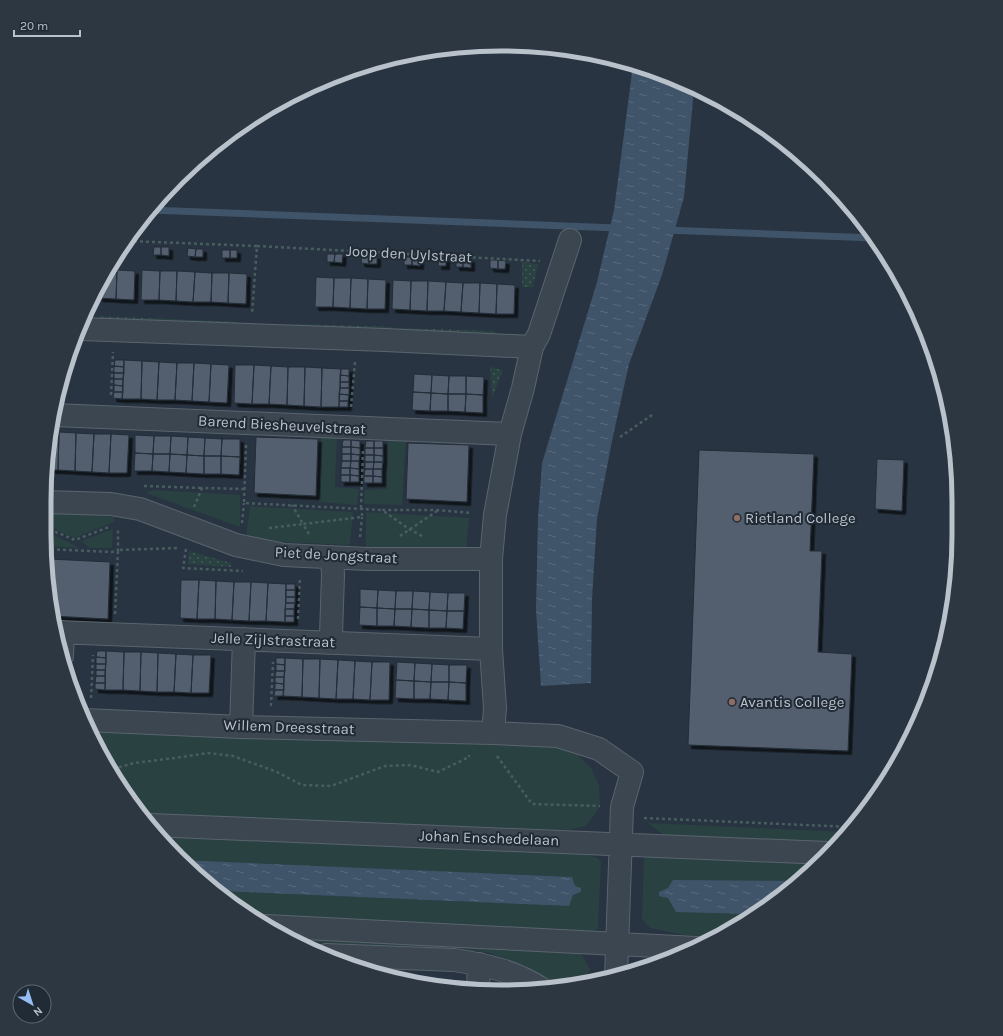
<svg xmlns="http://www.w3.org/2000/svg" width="1003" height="1036" viewBox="0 0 1003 1036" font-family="Karla,sans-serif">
<defs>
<pattern id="garden-dots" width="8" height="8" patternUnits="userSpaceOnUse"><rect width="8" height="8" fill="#2a4142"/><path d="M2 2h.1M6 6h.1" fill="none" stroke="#475b5c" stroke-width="1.8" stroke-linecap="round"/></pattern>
<pattern id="water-ripples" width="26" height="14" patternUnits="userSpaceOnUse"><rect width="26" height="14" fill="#3f5369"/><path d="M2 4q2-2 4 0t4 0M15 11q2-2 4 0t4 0" fill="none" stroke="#596a7d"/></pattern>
<filter id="shadow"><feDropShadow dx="3.5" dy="3.5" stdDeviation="0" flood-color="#0009"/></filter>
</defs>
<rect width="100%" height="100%" fill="#283441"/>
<!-- grass -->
<path fill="#2a4142" d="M321,434H337L335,487L359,489L357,505L319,502Z
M388,436L406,438L402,505L364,504L365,490L387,489Z
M153,490L240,495V527L146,493Z
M250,506L353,512L350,545L278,542L246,537Z
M45,511L114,517V522L74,538L44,524Z
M366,512L469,518L466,551L366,549Z
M113,529L112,548H90L81,541Z
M44,530L80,548L45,546Z
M89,727L551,746L573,750L591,768L599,785L600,804L596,813L586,826L568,830L142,816Z
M648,823L847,832L835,845H763L669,839Z
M156,832L577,852L598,858L601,862L598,928L594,932L256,919L218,891L568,906L573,895L581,892L580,888L575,886L572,877L182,860Z
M652,851L821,859L803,879L716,937L685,935L650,928L642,919L644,857Z
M276,932L581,953L590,969L586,981L566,985L555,983L525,966L490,953L453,948L298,942Z"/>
<!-- garden -->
<path fill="url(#garden-dots)" d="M522,262L538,264L533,287H522Z
M99,316L238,322L237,327L99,322Z
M296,324L393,327L392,333L295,330Z
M398,328L495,331L494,337L397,333Z
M490,367L503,370L492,398Z
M189,551L231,563V567L188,564Z"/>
<!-- water -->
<path fill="url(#water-ripples)" d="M633,65L648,68L694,89L684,197L662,275L629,364L612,441L597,519L592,599L591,683L541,686L536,610L538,517L542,463L597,282L614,210Z
M182,860L572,877L575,886L581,888V892L573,895L569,906L218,891L200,878Z
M673,880L799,881L750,914L676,912L668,898L659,896V892L668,888Z"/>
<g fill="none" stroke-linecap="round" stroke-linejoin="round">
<!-- stream -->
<path stroke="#3f5369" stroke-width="7" d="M150,210L618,228
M666,230L874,238"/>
</g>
<!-- building -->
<path fill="#535f6e" stroke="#232d38" filter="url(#shadow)" d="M154,247H161V255H153Z
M161,247H169V256L161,255Z
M188,248L196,249L195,257L187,256Z
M196,249H203V257H195Z
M222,250H230V258H222Z
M230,250H237V258H230Z
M327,254H335L334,262H327Z
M335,254H343L342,263L334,262Z
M362,255H369V264L361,263Z
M369,255L377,256V264H369Z
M404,257H412V265H404Z
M412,257H420V266L412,265Z
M439,258H446V266H438Z
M456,259H463V267H456Z
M463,259H471V268L463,267Z
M490,260H498V269L490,268Z
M498,260L506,261L505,269H498Z
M108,269L117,270L116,299L99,298L100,285Z
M117,270L135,271L134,300L116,299Z
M142,270L160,271L159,300H141Z
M160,271H177L176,301L159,300Z
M177,271L195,272L193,302L176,301Z
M195,272L212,273L211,302H193Z
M212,273H229L228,303L211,302Z
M229,273L247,274L246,304L228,303Z
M316,277L334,278L333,307H315Z
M334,278H351L350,308L333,307Z
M351,278L368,279L367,309L350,308Z
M368,279L386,280L385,309H367Z
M393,280L411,281L410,310L392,309Z
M411,281H428L427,311L410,310Z
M428,281L446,282L444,311H427Z
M446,282L463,283L461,312L444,311Z
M463,283H480L479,313L461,312Z
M480,283L497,284L496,314L479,313Z
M497,284L515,285L514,314H496Z
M115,360H124V367L114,366Z
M124,360L142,361L141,399H122Z
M142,361L159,362L157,400L141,399Z
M159,362L177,363L175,400H157Z
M177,363H194L192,401L175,400Z
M194,363L211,364L209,402L192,401Z
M211,364L229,365L227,403L209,402Z
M235,365H254L252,404L234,403Z
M254,365L271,366L269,404H252Z
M114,366L124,367V373H114Z
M271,366L288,367L287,405L269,404Z
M288,367H305L304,406L287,405Z
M305,367L322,368L321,407L304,406Z
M322,368L341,369L339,407H321Z
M341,369H349V376L340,375Z
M114,373H124L123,379H114Z
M414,374L432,375L431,393L413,392Z
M340,375L349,376V382H340Z
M432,375L449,376L448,394L431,393Z
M449,376H466V394H448Z
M466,376L484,377L483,395L466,394Z
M114,379H123V386L114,385Z
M340,382H349V388H340Z
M114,385L123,386V392H114Z
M340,388H349V395L339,394Z
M114,392H123L122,399L113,398Z
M413,392L431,393L430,411L412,410Z
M431,393L448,394V411H430Z
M339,394L349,395L348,401H339Z
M448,394H466L465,412L448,411Z
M466,394L483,395V413L465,412Z
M339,401H348V407H339Z
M50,432H59L58,470H47L48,442Z
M59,432L76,433L75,471L58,470Z
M76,433L94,434L92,472L75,471Z
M94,434H111L109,473L92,472Z
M111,434L129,435L127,473H109Z
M135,435L154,436L153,454L135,453Z
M154,436H171L170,454H153Z
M171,436L188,437L187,455L170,454Z
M188,437L205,438L204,456L187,455Z
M256,437L318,439L316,496L254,493Z
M205,438L222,439L221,456H204Z
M222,439H240V457L221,456Z
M343,440H351V447H342Z
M351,440L360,441V448L351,447Z
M366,441H374V448H365Z
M374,441H383V448H374Z
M408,443L469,445L467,502L406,499Z
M342,447H351V454H342Z
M351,447L360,448V455L351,454Z
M365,448H374V455H365Z
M374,448H383V456L374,455Z
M699,450L814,454L810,551H822L818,652L852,654L848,751L688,745Z
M135,453L153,454L152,471H134Z
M153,454H170L169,472L152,471Z
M170,454L187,455L186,473L169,472Z
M342,454H351V461H342Z
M351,454L360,455L359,461H351Z
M187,455L204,456V474L186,473Z
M365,455H374V462H365Z
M374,455L383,456V462H374Z
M204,456H221V474H204Z
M221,456L240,457L239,475L221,474Z
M877,459L904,460L902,511L875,509Z
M342,461H351L350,468H341Z
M351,461H359V469L350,468Z
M365,462H374L373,469H365Z
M374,462H383L382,469H373Z
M341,468H350V475H341Z
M350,468L359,469V476L350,475Z
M365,469H373V476H364Z
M373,469H382V477L373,476Z
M341,475H350V482H341Z
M350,475L359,476V482H350Z
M364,476H373V483H364Z
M373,476L382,477V483H373Z
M49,559L110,562L108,619L52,616L48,576Z
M181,580H199L197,619L180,618Z
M199,580L216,581L215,619H197Z
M216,581L234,582L232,620L215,619Z
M234,582H251L249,621L232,620Z
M251,582L268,583L266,621H249Z
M268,583L286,584L285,622L266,621Z
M286,584H295V590H286Z
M360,589L378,590L377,608L360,607Z
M286,590H295V597H286Z
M378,590L396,591L395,609L377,608Z
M396,591H413L412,609H395Z
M413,591L430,592L429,610L412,609Z
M430,592L448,593L447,611L429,610Z
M448,593H465L464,611H447Z
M286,597H295V603H286Z
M286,603H295L294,609H285Z
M360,607L377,608V626L359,625Z
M377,608L395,609L394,626H377Z
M285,609H294V616H285Z
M395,609H412L411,627L394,626Z
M412,609L429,610V628L411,627Z
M429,610L447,611L446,628H429Z
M447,611H464L463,629L446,628Z
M285,616H294V622H285Z
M97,651H106V658L96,657Z
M106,651L124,652L123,690H105Z
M124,652H141L140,691L123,690Z
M141,652L158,653L157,692L140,691Z
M158,653L176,654L174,692H157Z
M176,654L193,655L191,693L174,692Z
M193,655H211L209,693H191Z
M96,657L106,658V664H96Z
M276,658H285V665L276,664Z
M285,658L303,659L302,697L283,696Z
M303,659H320L319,698L302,697Z
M320,659L338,660L336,699L319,698Z
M338,660L355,661L353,699H336Z
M355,661L372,662L370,700L353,699Z
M372,662H390L389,700H370Z
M397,662L415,663L414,681L396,680Z
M415,663L432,664L431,682L414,681Z
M96,664H106L105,670H96Z
M276,664L285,665V671H276Z
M432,664L449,665V682H431Z
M449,665H467L466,683L449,682Z
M96,670H105V676H96Z
M276,671H285L284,677H275Z
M96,676H105V683H95Z
M275,677H284V684L275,683Z
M396,680L414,681V699L395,698Z
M414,681L431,682L430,699H414Z
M431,682H449L448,700L430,699Z
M449,682L466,683V701L448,700Z
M95,683H105V690L95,689Z
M275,683L284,684V690H275Z
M275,690H284L283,696H274Z
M410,981L439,982L450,988H442Z"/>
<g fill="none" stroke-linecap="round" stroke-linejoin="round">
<!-- minor casing -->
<g stroke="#5a646e" stroke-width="24">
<path id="minor" d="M570,240L539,334L532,347L523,388L510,434L495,515L491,559V649L495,708L493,733L558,736L599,749L632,772L622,807L616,977
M80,329L385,340L532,347
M54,415L510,434
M45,502L111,504L140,509L236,545L284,555L368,559H491
M55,632L491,649
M328,643L331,635L333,575L332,557
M62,656L63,632
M85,720L241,727L493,733
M241,727L244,639
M150,825L827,853
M266,926L696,948
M326,955L454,960C487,965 514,971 542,989
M478,989L479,964"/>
</g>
<!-- path -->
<path stroke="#485d5f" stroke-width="2.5" stroke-dasharray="3 3" stroke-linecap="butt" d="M128,241L257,246L252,314
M257,246L540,261
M111,395L113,352
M351,407L355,362
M620,437L652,415
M246,445L244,503L382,510
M144,486L202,488
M194,507L202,488L245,489
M361,508L363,449
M242,523L244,503
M44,527L75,540L109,527
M269,528L303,524L292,505
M309,534L303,524L362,517V508
M400,536L437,511
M422,536L409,529L382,510H437L472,513
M360,537L362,517
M45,549L112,552L118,550V528
M186,549L183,568L243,571
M115,614L118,550L178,548
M298,619L300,577
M91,698L93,655
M270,705H271L273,662
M497,756L532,804L600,806
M113,769L134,763L175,758L208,753L233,756L277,772L302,785L331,786L385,766L411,765L438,772L469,757V755
M644,818L851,827"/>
<!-- minor -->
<use href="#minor" stroke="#3c4651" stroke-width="22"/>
</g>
<!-- markers -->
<g fill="#8d6e63" stroke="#212b36" stroke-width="1.5">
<circle cx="737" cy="518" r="4"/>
<circle cx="732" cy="702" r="4"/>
</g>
<g text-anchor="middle" stroke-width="4" stroke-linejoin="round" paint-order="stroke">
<!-- street labels -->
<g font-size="15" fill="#b9c1cb" stroke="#212b36">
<text transform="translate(409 254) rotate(3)" y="5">Joop den Uylstraat</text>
<text transform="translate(282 425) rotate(3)" y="5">Barend Biesheuvelstraat</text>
<text transform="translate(336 555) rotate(3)" y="5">Piet de Jongstraat</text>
<text transform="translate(273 640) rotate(2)" y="5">Jelle Zijlstrastraat</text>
<text transform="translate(289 727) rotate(2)" y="5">Willem Dreesstraat</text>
<text transform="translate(489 838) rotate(2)" y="5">Johan Enschedelaan</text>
</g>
<!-- poi labels -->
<g font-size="15" fill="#b9c1cb" stroke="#212b36" text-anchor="start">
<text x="745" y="523">Rietland College</text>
<text x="740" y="707">Avantis College</text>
</g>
</g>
<!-- crop -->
<path d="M0 0H1003V1036H0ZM501 51H502A450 450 0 0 1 952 501V535A450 450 0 0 1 502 985H501A450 450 0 0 1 51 535V501A450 450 0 0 1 501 51Z" fill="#2d3742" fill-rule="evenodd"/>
<path fill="none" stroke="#b9c1cb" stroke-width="5" d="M501 51H502A450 450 0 0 1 952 501V535A450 450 0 0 1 502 985H501A450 450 0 0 1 51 535V501A450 450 0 0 1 501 51Z"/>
<!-- north arrow -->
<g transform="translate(32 1004) rotate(141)"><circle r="19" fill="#212b36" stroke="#5e6772"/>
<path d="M0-3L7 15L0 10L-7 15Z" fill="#96bef3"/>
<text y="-6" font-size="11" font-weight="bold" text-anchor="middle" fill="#b9c1cb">N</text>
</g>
<!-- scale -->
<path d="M14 30v6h66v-6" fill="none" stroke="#b9c1cb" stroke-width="2"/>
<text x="20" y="30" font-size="12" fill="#b9c1cb" stroke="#212b36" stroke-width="3" paint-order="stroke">20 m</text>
</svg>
